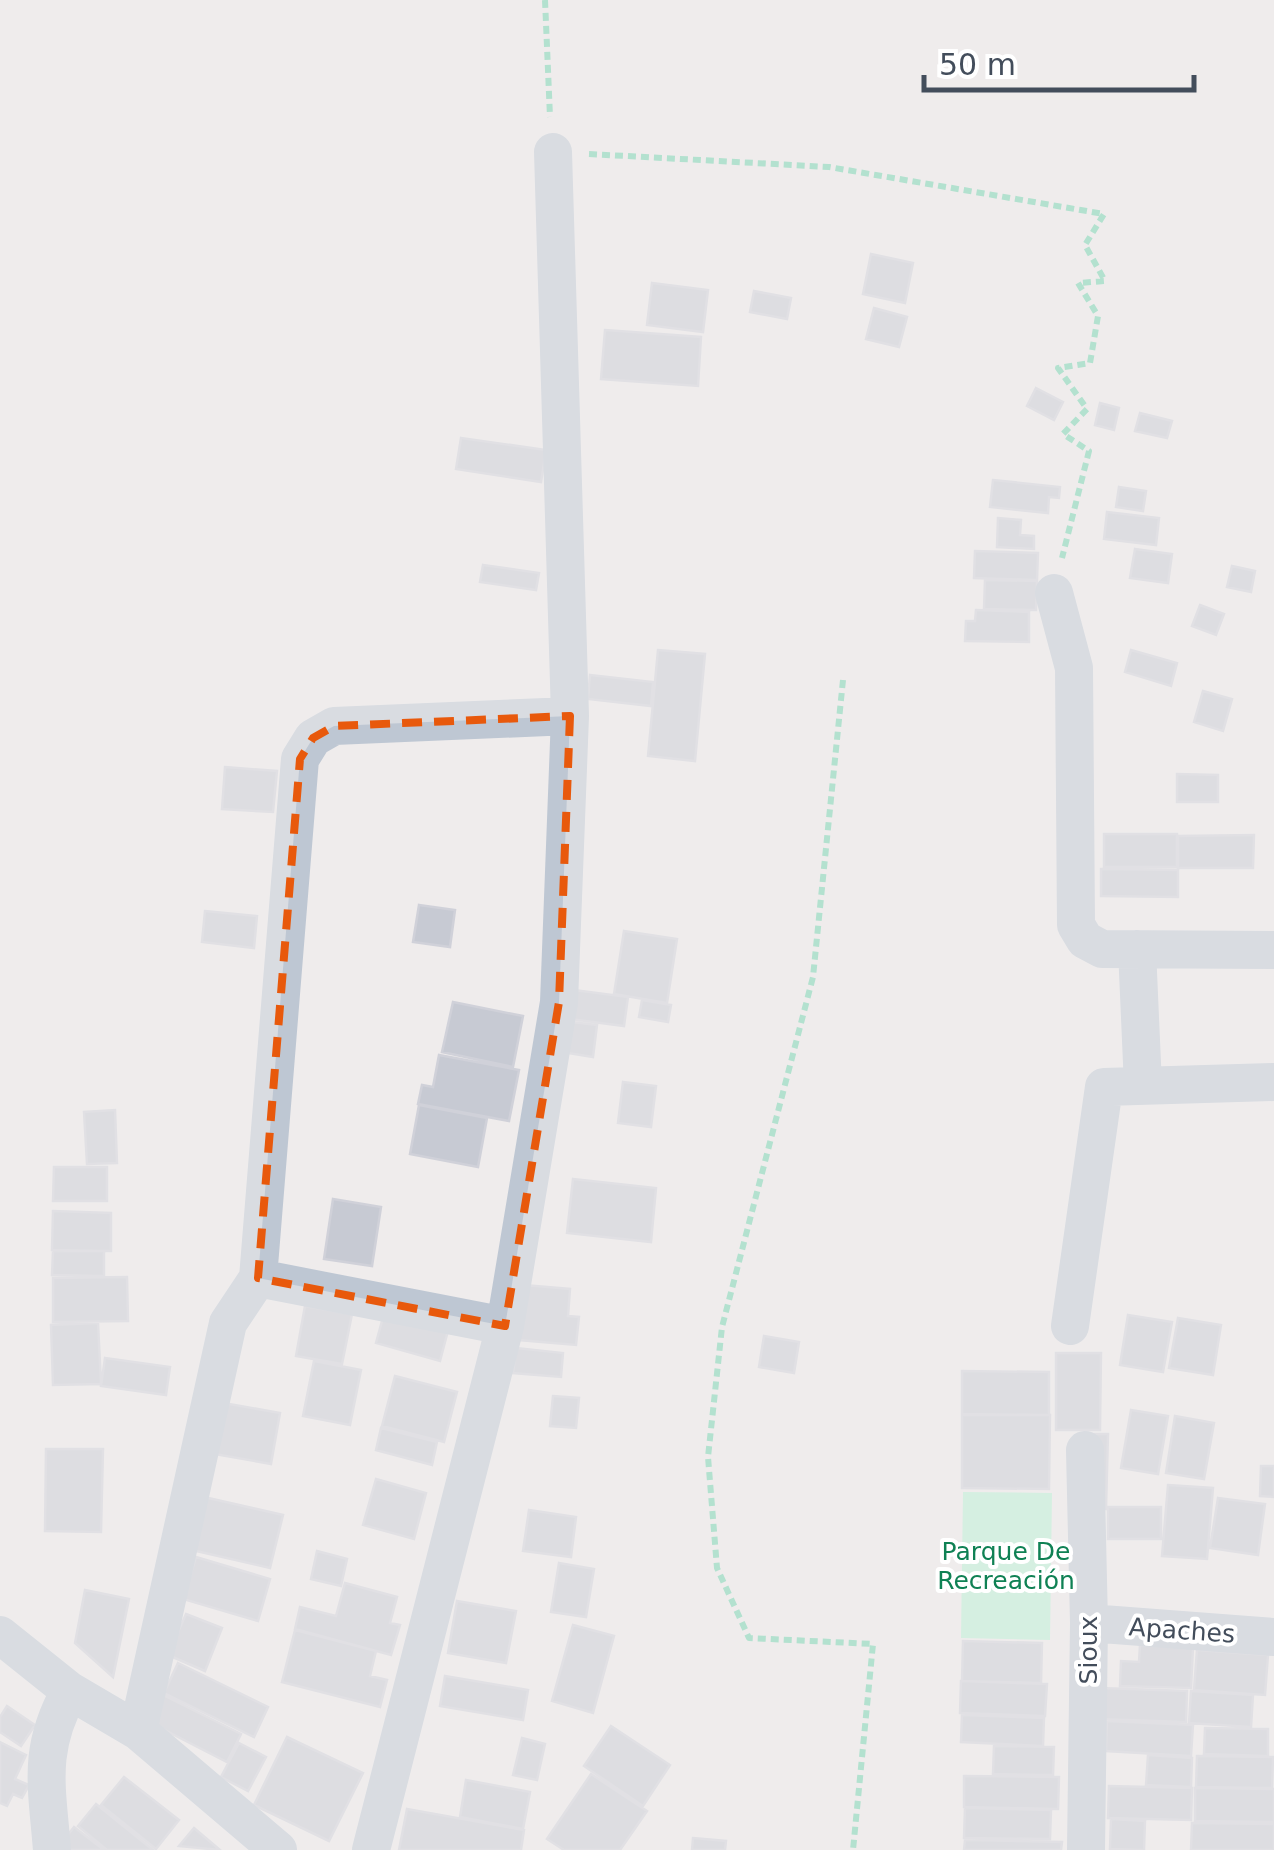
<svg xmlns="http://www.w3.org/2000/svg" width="1274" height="1850" viewBox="0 0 1274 1850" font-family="'DejaVu Sans',sans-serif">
<rect width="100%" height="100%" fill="#efecec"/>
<!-- green -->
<path fill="#b6f2d3" d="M963,1492L1052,1493L1050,1640L961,1638Z"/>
<!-- building -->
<path fill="#c7cad3" stroke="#d0d1d9" stroke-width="2.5" d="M871,254L913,263L905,303L863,294Z
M652,283L708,290L703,332L647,325Z
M754,291L791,298L787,319L750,312Z
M874,308L907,317L899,347L866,339Z
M605,330L701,337L698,386L601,379Z
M1036,388L1063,402L1054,420L1027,406Z
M1100,403L1119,408L1114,430L1095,425Z
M1140,413L1172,421L1167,438L1135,431Z
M461,438L546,450L541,482L456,469Z
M993,480L1060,487L1059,498L1049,497L1048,513L990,507Z
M1119,487L1146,491L1143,511L1116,507Z
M1107,512L1159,518L1156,545L1104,539Z
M998,518L1021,520L1020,535L1034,536V549L997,547Z
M1135,549L1172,554L1168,583L1130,578Z
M975,551L1038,553L1037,580L974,578Z
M483,565L539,573L536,590L480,582Z
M1232,566L1255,571L1251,592L1227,587Z
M985,580L1037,581L1036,610L984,609Z
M1200,605L1224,614L1216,635L1192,626Z
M976,610L1029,612V642L965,641L966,621H975Z
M658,650L705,654L695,761L648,756Z
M1131,650L1177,663L1171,686L1125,672Z
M590,675L653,682L651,706L588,699Z
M1203,691L1232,699L1223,731L1194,722Z
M225,767L277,771L273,812L222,809Z
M1177,774L1218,775V802H1177Z
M1104,834H1177V867H1104Z
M1254,835L1253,868H1178V836Z
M1101,869L1178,870V897L1101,896Z
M419,905L455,910L450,947L413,942Z
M205,911L257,916L254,948L202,942Z
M624,931L677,939L667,1003L614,994Z
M574,990L628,997L624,1026L570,1019Z
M642,1000L671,1005L668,1022L639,1017Z
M453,1002L523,1016L513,1067L442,1052Z
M572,1022L597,1025L593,1057L568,1053Z
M439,1055L519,1070L509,1121L418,1104L422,1085L433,1087Z
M623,1082L656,1086L651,1127L618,1123Z
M419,1105L487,1118L478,1167L410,1154Z
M115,1110L117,1163L87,1164L84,1112Z
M54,1167H107V1201H53Z
M573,1179L656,1188L651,1242L567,1233Z
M333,1199L381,1207L372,1266L324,1259Z
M53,1211L111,1213V1251L52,1250Z
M53,1251H104V1276L52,1275Z
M127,1277L128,1321L53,1322V1278Z
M524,1285L570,1289L568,1316L579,1317L576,1345L519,1340Z
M305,1306L352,1314L342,1364L296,1356Z
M385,1310L449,1327L440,1361L376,1343Z
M1128,1315L1172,1322L1163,1372L1120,1365Z
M1178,1318L1221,1325L1213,1375L1169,1368Z
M98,1323L101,1384L53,1385L51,1325Z
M764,1336L799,1342L794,1373L759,1367Z
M516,1348L563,1353L561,1377L513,1373Z
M1056,1353H1101L1100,1430H1056Z
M105,1358L170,1367L166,1395L101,1386Z
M314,1361L361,1370L350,1425L303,1416Z
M962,1371L1049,1372V1415L962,1414Z
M395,1376L457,1392L444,1442L382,1426Z
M553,1396L579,1398L576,1428L550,1426Z
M218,1402L280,1413L271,1464L209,1453Z
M1131,1410L1168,1416L1158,1474L1121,1468Z
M962,1415H1050L1049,1489L962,1488Z
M1175,1416L1214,1423L1204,1479L1166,1473Z
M381,1428L437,1442L432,1465L376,1450Z
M1093,1434H1108L1106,1509H1091Z
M46,1449H103L101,1532L45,1531Z
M1261,1466H1274V1497L1260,1496Z
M376,1479L426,1493L414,1539L363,1525Z
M1168,1485L1213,1488L1207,1559L1162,1556Z
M204,1497L283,1515L270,1568L192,1550Z
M1218,1498L1265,1504L1258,1555L1210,1548Z
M1108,1507H1161V1539H1108Z
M529,1510L576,1517L571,1557L523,1551Z
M317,1551L347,1559L341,1586L311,1579Z
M196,1557L270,1579L258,1621L183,1599Z
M559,1563L594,1569L586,1617L551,1612Z
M345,1583L397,1597L390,1623L400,1625L391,1655L295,1629L300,1607L336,1616Z
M85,1590L129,1599L113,1677L75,1643Z
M457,1601L516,1611L506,1663L448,1653Z
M186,1614L222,1628L205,1671L168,1655Z
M573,1625L614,1636L593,1713L552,1701Z
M295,1630L376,1651L370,1676L387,1680L380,1707L282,1682Z
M963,1641L1042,1643L1041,1683L962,1681Z
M1140,1645L1193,1647L1191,1688L1120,1686L1121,1661L1139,1662Z
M1197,1650L1268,1655L1265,1695L1194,1690Z
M178,1663L268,1707L254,1737L164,1693Z
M445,1676L528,1690L523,1720L440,1706Z
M961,1681L1047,1684L1045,1716L960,1713Z
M1099,1688L1187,1691L1186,1722L1098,1719Z
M1191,1691L1253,1695L1251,1727L1189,1723Z
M163,1695L241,1734L227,1762L149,1722Z
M7,1706L35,1725L21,1746L0,1732V1717Z
M962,1715L1044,1718L1043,1746L961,1742Z
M1107,1721L1193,1725L1191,1756L1106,1751Z
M611,1726L670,1765L643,1806L584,1766Z
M1205,1728L1268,1729V1756L1204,1754Z
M287,1737L363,1773L329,1841L254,1805Z
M522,1738L545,1744L537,1780L513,1775Z
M0,1742L26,1755L15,1779L29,1785L22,1798L13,1794L7,1806L0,1803Z
M239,1743L266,1757L248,1791L221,1777Z
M994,1746L1054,1747L1053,1775L993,1774Z
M1148,1755L1192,1758L1191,1787L1146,1785Z
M1197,1756L1273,1757L1272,1788L1196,1787Z
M591,1774L647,1811L620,1850H564L547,1839Z
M964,1776L1059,1777L1058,1809L964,1807Z
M124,1777L179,1820L156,1849L101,1805Z
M466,1780L530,1792L523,1829L460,1817Z
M1109,1786L1192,1788L1191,1820L1108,1818Z
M1195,1788L1274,1789V1822L1195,1821Z
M96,1804L153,1850H107L78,1826Z
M965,1808L1051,1810L1050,1839L964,1838Z
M407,1809L524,1830L521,1850H399Z
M1111,1819L1145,1821L1144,1850L1110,1849Z
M1192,1823L1274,1824V1850H1191Z
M74,1827L104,1850H66L60,1845Z
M194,1828L220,1850L179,1846Z
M693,1838L726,1841L725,1850H692Z
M965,1840L1062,1842L1061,1850H964Z"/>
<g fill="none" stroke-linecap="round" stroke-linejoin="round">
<!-- path -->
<path stroke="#6bd2aa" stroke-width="6" stroke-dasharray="8 5" stroke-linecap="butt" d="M545,0L550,117
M589,154L829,167L1104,214L1085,245L1105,281L1078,283L1098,316L1090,363L1058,368L1087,409L1063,434L1089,451L1062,558
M843,680L813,977L722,1327L708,1457L717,1568L749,1638L873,1644L853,1850"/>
<!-- minor -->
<path stroke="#bec7d3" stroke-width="38" d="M1054,593L1074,668L1076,925L1085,940L1102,949L1274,950
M1137,949L1143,1086
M258,1278L505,1326
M1070,1326L1104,1087L1274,1082
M1085,1450L1089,1623L1086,1850
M1089,1623L1274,1637
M0,1635L70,1691L138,1731L278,1850
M138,1731L228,1323L258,1278L300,759L313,738L334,726L570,716
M52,1850C47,1786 37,1750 70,1691
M371,1850L505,1326L559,1002L570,716L553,152"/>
</g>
<!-- marked area -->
<path d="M0 0H1274V1850H0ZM570,716L559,1002L505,1326L258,1278L300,759L313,738L334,726Z" fill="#efecec" fill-opacity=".55" fill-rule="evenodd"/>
<path fill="none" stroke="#e8590c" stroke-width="8" stroke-dasharray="20 12" stroke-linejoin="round" d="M570,716L559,1002L505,1326L258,1278L300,759L313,738L334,726Z"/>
<g text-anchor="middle" stroke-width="8" stroke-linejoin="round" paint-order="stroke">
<!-- park labels -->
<g font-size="25" fill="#0f8154" stroke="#fff">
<text x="1006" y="1560">Parque De<tspan x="1006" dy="29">Recreación</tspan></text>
</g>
<!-- street labels -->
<g font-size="25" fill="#434d5b" stroke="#fff">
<text transform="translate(1182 1630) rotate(4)" y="9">Apaches</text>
<text transform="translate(1088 1650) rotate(-90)" y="9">Sioux</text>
</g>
</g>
<!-- scale -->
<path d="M924 75v15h270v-15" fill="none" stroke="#434d5b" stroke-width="5"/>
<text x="939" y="75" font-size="30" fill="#434d5b" stroke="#ffffff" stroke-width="8" paint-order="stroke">50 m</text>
</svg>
